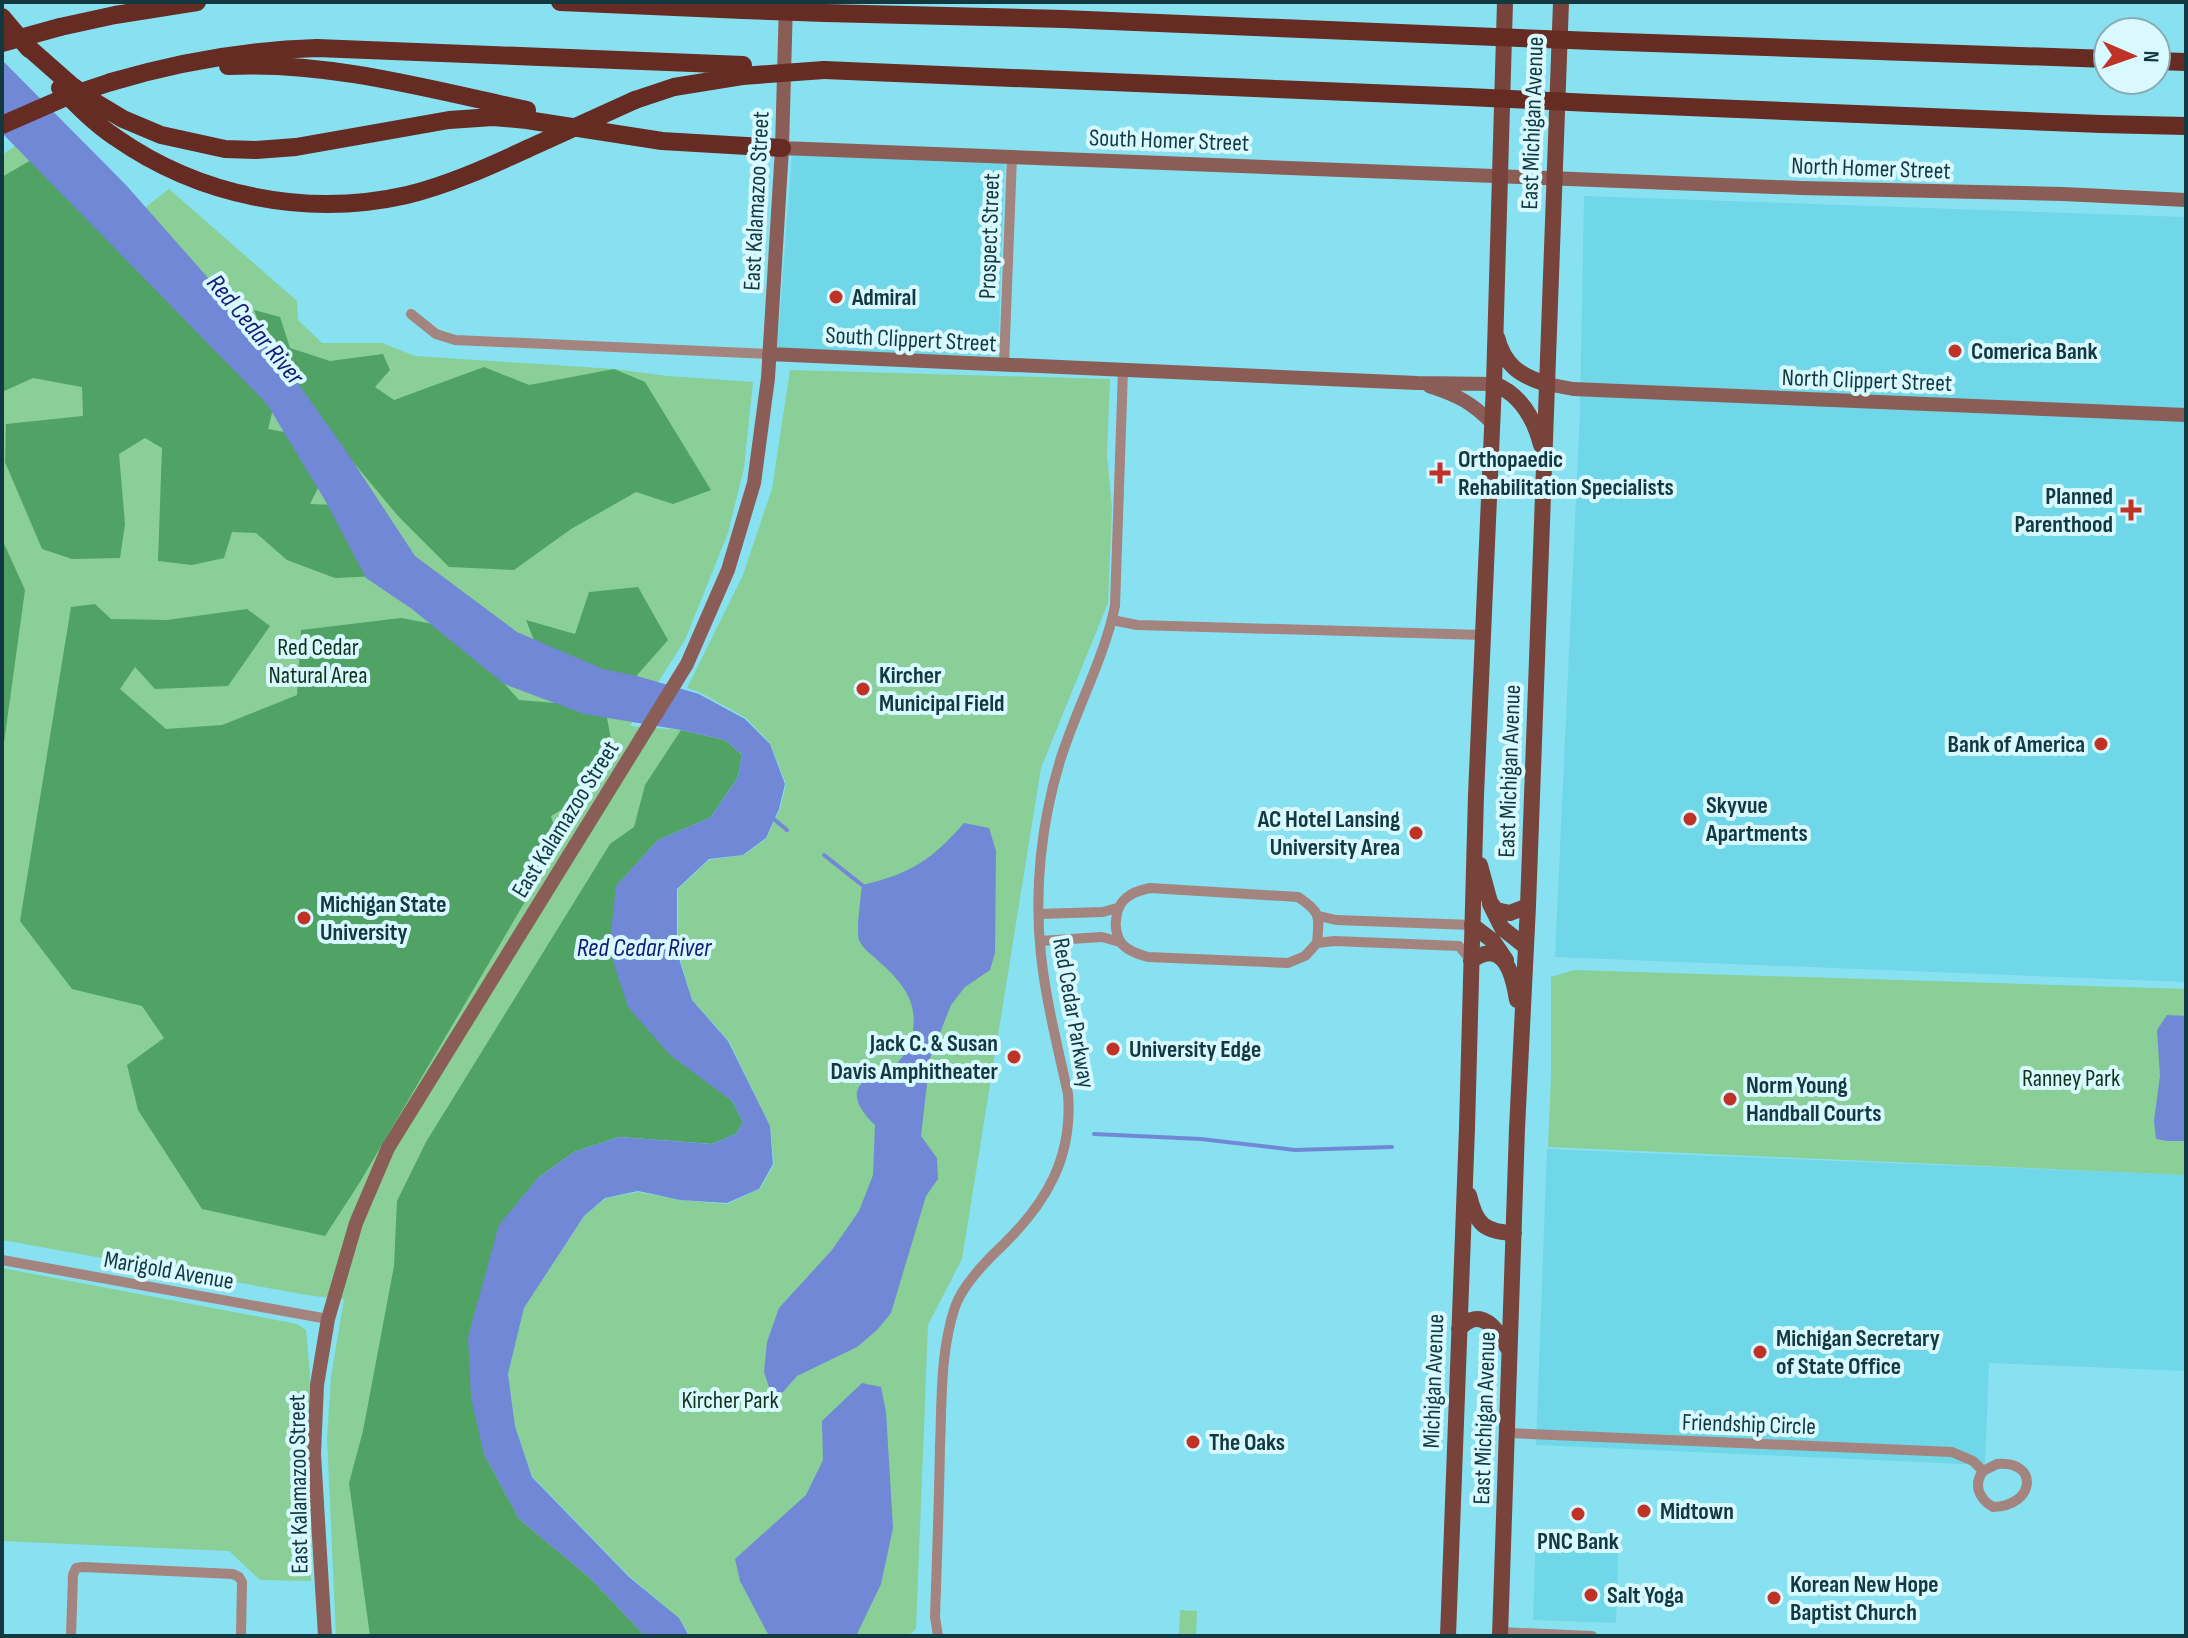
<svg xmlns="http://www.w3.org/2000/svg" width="2188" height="1638" viewBox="0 0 2188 1638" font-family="'Sofia Sans Condensed',sans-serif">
<rect width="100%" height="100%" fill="#88e1f1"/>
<!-- built -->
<path fill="#70d7e8" d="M792,155L1005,161L998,356L777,350Z
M1584,196L2186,217V982L1555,957L1580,412Z
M1547,1149L2186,1175V1371L1989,1363L1985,1465L1536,1445Z
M1536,1530L1619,1533L1616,1623L1533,1620Z"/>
<!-- green -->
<path fill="#89cf97" d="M15,146L106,238L169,189L297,301L298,320L322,343H382L415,356L614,369L668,376L753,382L744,468L728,533L685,640L630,726L681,730L711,817L538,1178L484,1454L645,1636H336L327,1438L331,1377L344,1299L313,1296L2,1240V155Z
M790,370L1110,379L1107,455L1112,508L1108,603L1041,768L962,1259L928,1325L916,1629L908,1636H690L679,1618L629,1576L532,1476L515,1426L508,1374L524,1308L584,1216L606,1198L638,1192L680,1200L727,1204L760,1189L774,1164L770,1126L729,1041L692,1000L678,951V889L709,860L744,855L766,839L780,809L786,784L770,743L746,718L699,692L687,688L743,575L772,489Z
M1574,970L2186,989V1175L1548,1147L1551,1077V977Z
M2,1268L297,1324L306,1330L310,1374L305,1481L311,1581L260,1580L229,1551L2,1541Z
M1180,1610L1197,1611L1196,1636H1179Z"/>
<!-- forest -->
<path fill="#51a265" d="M43,153L274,405L268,429L295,434L322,480L310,504L337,505L378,576L335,578L287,560L256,533L232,532L224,558L192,565L158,561L162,448L145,438L119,454L125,524L120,558L72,559L42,549L5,462L6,424L83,416L82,387L33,378L2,392V177Z
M254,310L280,317L290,348L330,361L383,354L390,370L375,387L394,400L484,367L529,385L614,369L645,382L711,490L673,504L636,492L571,529L514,570L449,567L398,516L275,368Z
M2,539L25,590L2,757Z
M638,587L668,640L624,690L539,653L526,620L575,634L589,592Z
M95,604L111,619L167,620L247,609L270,626L228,686L155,689L135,667L120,689L166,729L222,725L297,695L301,630L401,618L454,628L519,700L605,707L612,745L589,793L551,816L559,844L360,1182L325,1236L202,1209L138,1110L127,1065L164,1038L142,1006L72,989L20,921L71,607Z
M681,730L725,740L742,755L738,777L711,817L658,840L616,886L707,1081L732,1101L743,1122L736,1134L712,1144L619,1137L574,1152L538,1178L499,1226L484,1454L519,1519L590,1578L645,1636H370L349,1483L363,1431L394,1266L397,1201L426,1142L610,844L634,827L645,785Z"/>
<!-- water -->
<path fill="#7088d6" d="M2,60L126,185L285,365L346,451L415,556L517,632L603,669L637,676L699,694L745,719L770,744L785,784L779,809L766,838L743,855L709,859L677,889V952L692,1000L728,1041L770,1126L773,1164L759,1189L727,1203L680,1200L638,1191L605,1198L584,1216L524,1308L508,1374L515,1426L532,1477L629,1577L679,1618L689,1636H645L590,1578L519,1519L484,1454L471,1398L468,1337L499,1225L538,1178L574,1152L619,1137L712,1144L736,1134L743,1122L732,1101L670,1055L628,1007L609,949L616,886L658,840L711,817L738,777L742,755L725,740L681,730L584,714L504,684L412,609L366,578L326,502L267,404L2,133Z
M964,823L989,828L996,851L995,953L990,970L965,987L951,1005L930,1058L921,1136L937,1158L938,1179L926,1196L891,1313L877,1330L857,1347L797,1376L783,1392L771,1393L764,1372L767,1342L779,1308L832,1250L859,1211L873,1175L875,1125C863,1114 846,1093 866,1080C873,1076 881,1075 888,1070C902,1062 911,1046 913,1030C918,998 898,978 875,958C869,953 862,947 859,940C856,931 861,896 862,885C910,874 932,860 964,823Z
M2167,1015L2186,1016V1141H2168L2156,1139L2154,1121L2160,1076L2157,1030Z
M862,1383L881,1387L886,1412L893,1528L881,1584L856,1636H769L740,1581L735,1559L806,1495L823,1460L822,1421Z"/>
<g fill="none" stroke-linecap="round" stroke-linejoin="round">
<!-- stream -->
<path stroke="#7088d6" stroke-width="4" d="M770,816L787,830
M824,855L862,885
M1094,1134L1201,1139L1295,1150L1392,1147"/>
<!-- street -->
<path stroke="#a3847e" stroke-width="10" d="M411,314L436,334L455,340L769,354
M1004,365L1012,156
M1112,620L1137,625L1483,635
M1150,888L1298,897C1322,913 1319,916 1317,943L1305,956L1288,963L1148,957C1138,954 1125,950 1120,941C1117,936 1115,927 1116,921C1117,899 1131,892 1150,888Z
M1039,914L1103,912L1117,908
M1319,916L1336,920L1472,925
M1040,941L1102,937L1120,942
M1317,943L1334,941L1459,946L1471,961
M2,1260L328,1319
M1507,1433L1952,1452L1973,1461L1983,1471
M1997,1464C2039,1460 2036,1506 1993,1507C1979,1499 1973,1485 1983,1471Z
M1500,1632L1592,1636
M71,1636L73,1575L76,1568L83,1567L233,1574L239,1577L242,1582L241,1636
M938,1636L935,1617C937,1560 939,1503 940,1446C942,1400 940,1352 955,1307C963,1284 986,1261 1003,1245C1047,1202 1073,1157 1068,1094C1058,1048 1046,1002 1041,955C1034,891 1041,823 1060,761C1076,709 1104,659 1115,606L1123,370"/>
<!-- secondary -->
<path stroke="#8a5e56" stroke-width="14" d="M782,148L1801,188L2063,194L2186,200
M769,354L1417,383L1494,384
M1547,384L1573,389L1667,393L2186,415
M1429,386C1457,395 1471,402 1492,423
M325,1636L314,1454L317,1385L328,1319L356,1223L388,1148L687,664L728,570L754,483L768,378L782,148L786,2"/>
<!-- primary -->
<path stroke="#78433a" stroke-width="16" d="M1497,337C1504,365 1520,376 1547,384
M1494,384C1520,394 1534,418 1541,445
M1480,865L1490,902L1496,910L1510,913L1528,906
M1490,904L1502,928L1526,947
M1472,925L1493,941L1506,960
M1471,961C1504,937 1513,975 1517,1000
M1469,1195C1476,1225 1485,1232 1514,1233
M1459,1329C1482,1304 1498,1331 1509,1350
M1448,1636L1467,1128L1476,795L1494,384L1505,2
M1500,1636L1517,1129L1528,906L1561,2"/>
<!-- highway -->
<path stroke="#662b22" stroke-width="18" d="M560,2L743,10
M825,13L1063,19L1471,36
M2,17L29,49
M60,27L115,15L197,2
M1594,41L2108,59
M29,48L71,85L98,104L123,119L161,135L225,149L256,150L296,147L449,120L493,117L527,120L662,141L782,148
M2156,61L2186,62
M228,66C329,61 429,89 527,110
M824,70L1468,97
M111,82C179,62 247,50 317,48L743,65
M60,88C77,105 94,123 115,137C199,196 306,218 407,195C448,185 488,167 527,149
M635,100L674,87L742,76
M1591,103L2101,124L2186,126"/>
<!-- highway-bridge -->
<path stroke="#662b22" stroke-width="18" d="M743,10L825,13
M1471,36L1594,41
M2,43L60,27
M742,76L824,70
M1468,97L1591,103
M2,125L66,97L111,82
M527,149L635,100"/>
</g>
<!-- markers -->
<g fill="#bf3225" stroke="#d8f9ff" stroke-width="3">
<circle cx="836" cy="297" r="8"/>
<circle cx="1955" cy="351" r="8"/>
<path d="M1436 461h8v8h8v8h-8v8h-8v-8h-8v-8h8z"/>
<path d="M2127 498h8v8h8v8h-8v8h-8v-8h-8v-8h8z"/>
<circle cx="863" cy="689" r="8"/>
<circle cx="2101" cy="744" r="8"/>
<circle cx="1690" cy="819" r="8"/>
<circle cx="1416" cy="833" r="8"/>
<circle cx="304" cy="918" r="8"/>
<circle cx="1113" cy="1049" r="8"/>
<circle cx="1014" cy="1057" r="8"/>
<circle cx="1730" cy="1099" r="8"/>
<circle cx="1760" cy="1352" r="8"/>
<circle cx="1193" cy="1442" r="8"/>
<circle cx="1644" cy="1511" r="8"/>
<circle cx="1578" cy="1514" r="8"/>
<circle cx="1591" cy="1595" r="8"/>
<circle cx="1774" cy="1598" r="8"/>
</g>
<g text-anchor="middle" stroke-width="8" stroke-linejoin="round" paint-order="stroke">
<!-- street labels -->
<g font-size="24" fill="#12393f" stroke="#d8f9ff">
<text transform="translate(1532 123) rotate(-88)" y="8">East Michigan Avenue</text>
<text transform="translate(1169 140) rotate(2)" y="8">South Homer Street</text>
<text transform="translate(1871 168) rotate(2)" y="8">North Homer Street</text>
<text transform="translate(756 201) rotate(-87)" y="8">East Kalamazoo Street</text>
<text transform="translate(989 236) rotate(-88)" y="8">Prospect Street</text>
<text transform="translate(911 339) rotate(3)" y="8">South Clippert Street</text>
<text transform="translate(1867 380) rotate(2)" y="8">North Clippert Street</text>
<text transform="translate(1509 771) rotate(-88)" y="8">East Michigan Avenue</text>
<text transform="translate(565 819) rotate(-58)" y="8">East Kalamazoo Street</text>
<text transform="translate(1074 1013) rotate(80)" y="8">Red Cedar Parkway</text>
<text transform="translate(169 1270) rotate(10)" y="8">Marigold Avenue</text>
<text transform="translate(1433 1381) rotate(-88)" y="8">Michigan Avenue</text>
<text transform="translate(1484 1418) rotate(-88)" y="8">East Michigan Avenue</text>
<text transform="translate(1749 1424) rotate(2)" y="8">Friendship Circle</text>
<text transform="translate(298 1484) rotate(-91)" y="8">East Kalamazoo Street</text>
</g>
<!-- poi labels -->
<g font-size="24" font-weight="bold" fill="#12393f" stroke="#d8f9ff" text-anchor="start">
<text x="852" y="305">Admiral</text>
<text x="1971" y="359">Comerica Bank</text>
<text x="1458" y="467">Orthopaedic<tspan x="1458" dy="28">Rehabilitation Specialists</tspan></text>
<text x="2113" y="504" text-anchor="end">Planned<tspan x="2113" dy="28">Parenthood</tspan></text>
<text x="879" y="683">Kircher<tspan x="879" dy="28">Municipal Field</tspan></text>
<text x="2085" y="752" text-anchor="end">Bank of America</text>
<text x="1706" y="813">Skyvue<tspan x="1706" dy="28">Apartments</tspan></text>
<text x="1400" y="827" text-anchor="end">AC Hotel Lansing<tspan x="1400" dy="28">University Area</tspan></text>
<text x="320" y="912">Michigan State<tspan x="320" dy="28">University</tspan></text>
<text x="998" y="1051" text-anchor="end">Jack C. &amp; Susan<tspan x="998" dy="28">Davis Amphitheater</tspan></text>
<text x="1129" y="1057">University Edge</text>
<text x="1746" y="1093">Norm Young<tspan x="1746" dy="28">Handball Courts</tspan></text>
<text x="1776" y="1346">Michigan Secretary<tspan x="1776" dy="28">of State Office</tspan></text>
<text x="1209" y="1450">The Oaks</text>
<text x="1660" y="1519">Midtown</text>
<text x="1578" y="1549" text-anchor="middle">PNC Bank</text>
<text x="1790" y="1592">Korean New Hope<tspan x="1790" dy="28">Baptist Church</tspan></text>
<text x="1607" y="1603">Salt Yoga</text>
</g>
<!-- park labels -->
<g font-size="24" fill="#103219" stroke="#d8f9ff">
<text x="318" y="655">Red Cedar<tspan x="318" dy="28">Natural Area</tspan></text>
<text x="2071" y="1086">Ranney Park</text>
<text x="730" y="1408">Kircher Park</text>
</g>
<!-- water labels -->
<g font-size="26" font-style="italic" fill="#141a75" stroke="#d8f9ff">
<text transform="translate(256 329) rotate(50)" y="9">Red Cedar River</text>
<text x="644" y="956">Red Cedar River</text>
</g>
</g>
<!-- border -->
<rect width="2188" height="1638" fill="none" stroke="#12393f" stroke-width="8"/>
<!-- north arrow -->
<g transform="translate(2132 56) rotate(92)"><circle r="38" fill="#d8f9ff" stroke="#89acb2" stroke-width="2"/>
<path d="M0-6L14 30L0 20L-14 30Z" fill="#bf3225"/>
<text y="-12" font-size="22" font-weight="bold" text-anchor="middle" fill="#12393f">N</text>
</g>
</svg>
